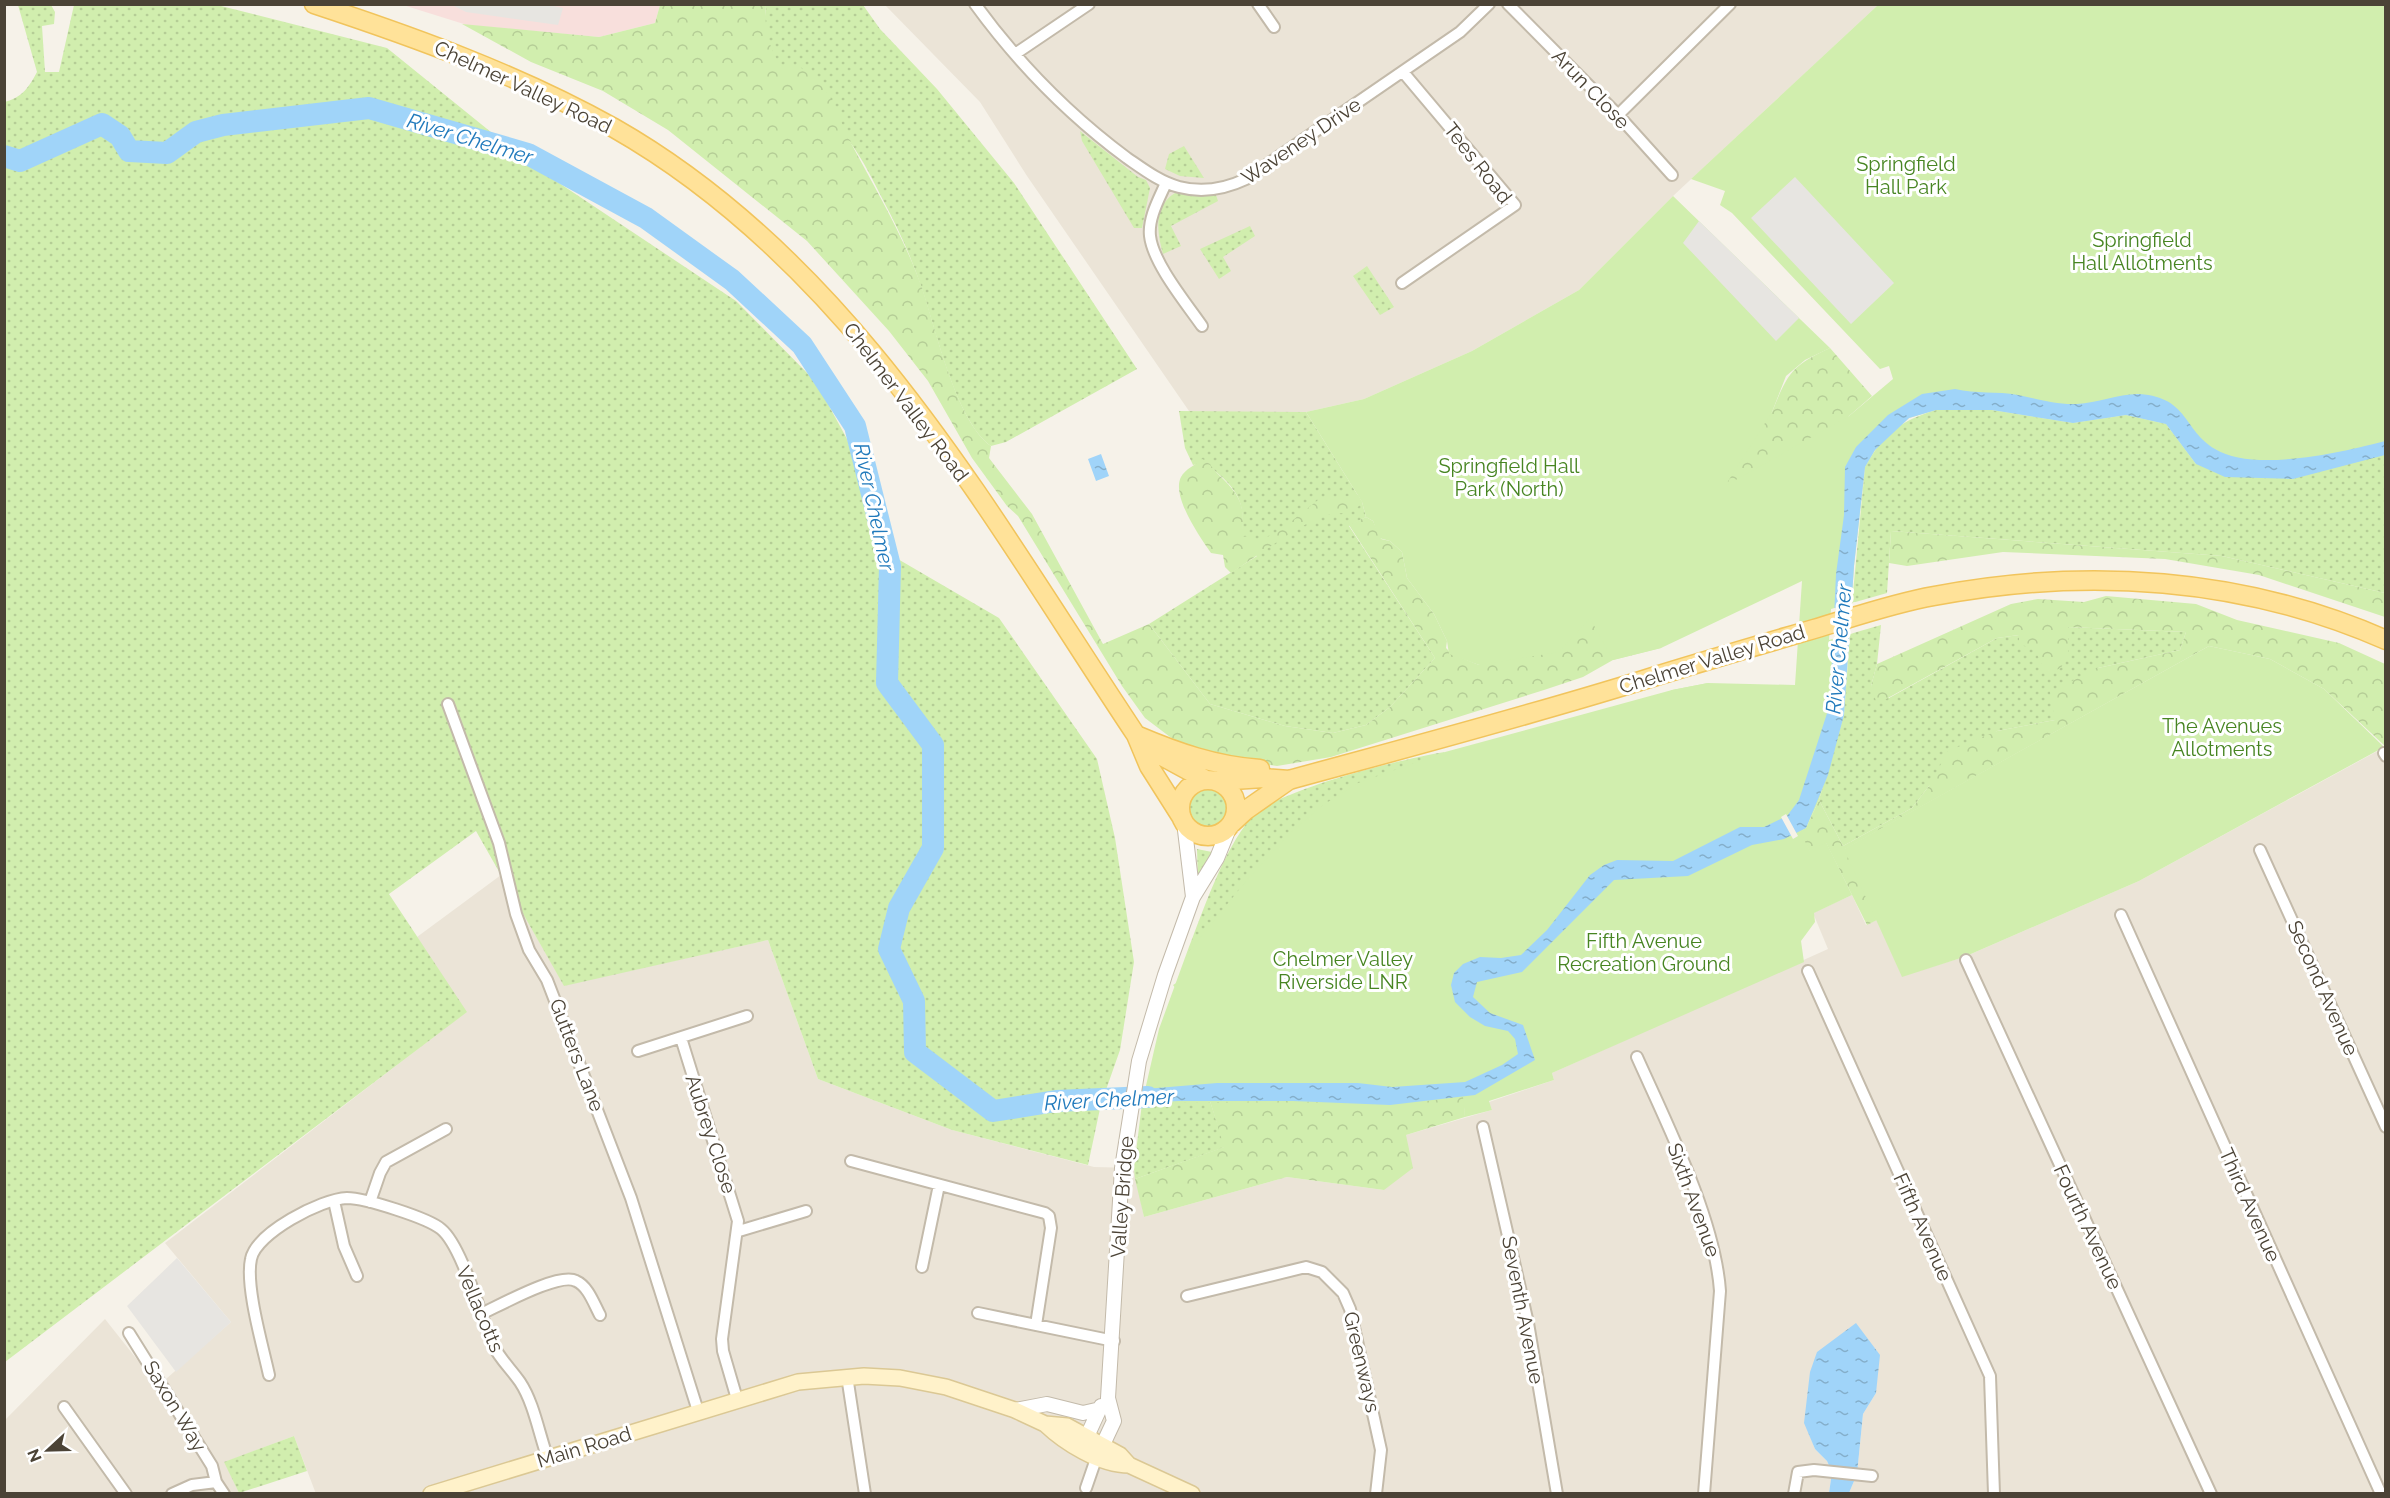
<svg xmlns="http://www.w3.org/2000/svg" width="2390" height="1498" viewBox="0 0 2390 1498" font-family="Raleway,sans-serif">
<defs>
<pattern id="grass-dots" width="8" height="8" patternUnits="userSpaceOnUse" patternTransform="scale(1.5)"><rect width="8" height="8" fill="#d1eeae"/><path d="M2 2h.1M6 6h.1" fill="none" stroke="#b5cd96" stroke-width="1.8" stroke-linecap="round"/></pattern>
<pattern id="forest-crowns" width="20" height="18" patternUnits="userSpaceOnUse" patternTransform="scale(1.5)"><rect width="20" height="18" fill="#d1eeae"/><path d="M2 6a3 3 0 1 1 6 0M12 15a3 3 0 1 1 6 0" fill="none" stroke="#b5cd96"/></pattern>
<pattern id="water-ripples" width="26" height="14" patternUnits="userSpaceOnUse" patternTransform="scale(1.5)"><rect width="26" height="14" fill="#a0d4f9"/><path d="M2 4q2-2 4 0t4 0M15 11q2-2 4 0t4 0" fill="none" stroke="#84aeca"/></pattern>
</defs>
<rect width="100%" height="100%" fill="#f6f2e9"/>
<!-- residential -->
<path fill="#ebe4d7" d="M885,5H1878L1673,196L1579,290L1472,351L1364,399L1306,412L1232,413L1189,411L1027,176L980,102Z
M2385,747V1493H1849L1857,1474L1863,1414L1876,1393L1808,1412L1805,1423L1815,1449L1827,1461L1832,1472L1829,1493L316,1494L294,1436L225,1462L239,1493L5,1494V1420L105,1319L158,1386L231,1322L165,1243L466,1012L417,937L501,875L564,985L768,940L818,1079L952,1130L1094,1167L1134,1168L1144,1217L1287,1177L1384,1190L1406,1135L1492,1110L1489,1102L1554,1080L1552,1073L1828,949L1813,913L1852,895L1866,925L1877,920L1902,976L1964,957L2139,881Z"/>
<!-- medical -->
<path fill="#f8dfdc" d="M403,5H660L655,23L599,37L467,25Z"/>
<!-- grass -->
<path fill="url(#grass-dots)" d="M18,5H51L55,12L54,24L42,26L45,72H59L74,5H217L387,48L529,163L736,301L816,382L847,439L879,548L999,618L1097,759L1115,838L1134,962L1120,1050L1101,1104L1088,1165L952,1130L818,1079L768,940L564,986L476,831L389,894L467,1012L5,1362L4,102C22,98 29,87 37,72Z
M766,5H863L880,29L937,89L1014,183L1137,369L1006,442L991,446C956,421 936,330 922,289C912,259 899,230 884,202C874,182 863,160 850,142C824,109 768,72 764,27C764,20 766,12 766,5Z
M1080,131L1138,177L1146,180L1150,188L1142,228H1134L1082,141Z
M1184,146L1204,178L1180,176L1165,169L1169,154Z
M1175,193L1216,195L1218,201L1171,226L1181,246L1163,254C1157,233 1153,206 1175,193Z
M1250,226L1255,236L1223,257L1231,271L1219,279L1200,249Z
M1367,266L1394,307L1380,315L1353,276Z
M1936,410H1992L2073,423L2126,415L2166,424L2196,464L2385,455V593L2222,556L1891,531L1887,593L1852,603L1865,467C1884,433 1900,421 1936,410Z
M1179,411L1306,412L1362,502L1366,517L1349,526L1435,658L1390,707L1366,725L1333,733L1285,726L1210,704L1149,624L1257,556L1241,538C1244,515 1244,501 1228,483C1221,475 1213,471 1207,462L1193,465L1185,448Z
M1881,625L1877,664L1871,686L1889,698L1997,638L2019,635L2033,644L2068,653V627L2186,632L2180,650L2098,668L2055,720L1997,731L1929,786L1912,808L1843,846L1819,800L1844,715L1850,634Z
M1445,752L1186,955C1202,914 1223,850 1251,818C1274,790 1406,758 1445,752Z
M1188 808a20 20 0 1 1 40 0a20 20 0 1 1-40 0Z
M1197,849L1212,852L1201,883L1198,882Z
M1210,1101L1225,1147L1135,1179L1134,1168L1142,1103Z
M294,1436L307,1471L239,1493L224,1462Z"/>
<!-- forest -->
<path fill="url(#forest-crowns)" d="M660,5H766C764,29 768,45 781,67L799,66C808,74 820,82 826,91C837,106 842,128 852,145C877,192 904,237 922,288C936,329 956,421 991,446L989,458L1032,514L1103,644L1149,624L1210,704L1285,726L1333,733L1366,725L1390,707L1435,658L1349,525L1366,517L1373,521L1381,539L1390,541L1402,552L1407,578L1434,614L1447,641L1446,648L1452,654L1479,665L1772,412C1788,373 1791,366 1830,348L1872,396L1849,416L1661,648L1613,660L1583,677L1544,690L1331,757L1277,766L1222,758L1178,743L1145,718L1122,686L1018,516L1007,506L972,458L928,381L889,331L807,241L668,130L603,91L531,62L462,24L599,37L655,23Z
M1202,459C1210,462 1213,470 1219,475C1242,497 1245,506 1242,537L1251,536L1256,542L1278,532L1318,500L1358,495L1362,502C1351,519 1334,510 1320,517C1289,532 1260,554 1231,573L1225,567L1223,555L1211,553C1200,537 1171,496 1181,477C1185,469 1196,465 1202,459Z
M1891,531L2222,556L2385,593V617L2259,575L2165,559L2003,552L1907,566L1889,563Z
M2106,596L2196,604L2237,620L2339,643L2385,664L2386,747L2324,689L2270,659L2209,646L1845,849L1877,920L1867,925L1826,843L1810,852L1799,832L1806,828L1819,800L1843,846L1912,808L1929,786L1948,751L1997,731L2055,720L2050,692L2098,668L2180,650L2186,632L2068,627V653L2061,668L2046,674L2033,645L2028,647L2019,644V635L1997,638L1877,704L1871,686L1877,664L2011,604L2038,599L2084,602Z
M1708,683L1464,1097L1465,1117L1406,1135L1413,1168L1384,1190L1287,1177L1144,1217L1135,1179L1224,1147L1210,1101H1264L1173,985L1672,690Z"/>
<!-- green -->
<path fill="#d1eeae" d="M1878,5H2385V455L2225,477L2196,464L2166,424L2126,415L2073,423L1992,410H1936L1909,418L1875,450L1865,467L1854,566L1844,715L1819,800L1806,828L1800,832L1810,851L1826,842L1852,895L1814,913L1815,922L1801,941L1804,962L1552,1073L1554,1080L1489,1101L1492,1110L1465,1117L1463,1097L1390,1105L1293,1101L1142,1103L1159,1029L1186,955L1246,881L1290,833L1323,805L1358,783L1445,752L1672,690L1708,683L1795,685L1802,581L1661,648L1613,660L1590,618L1559,652L1479,665L1449,654L1447,641L1434,614L1407,578L1402,552L1390,541L1379,538L1373,521L1366,517L1362,502L1306,412L1364,399L1472,351L1579,290L1673,196L1830,348L1805,360L1786,376L1772,412L1725,486L1849,416L1893,379L1889,366L1880,369L1732,213L1720,205L1725,191L1691,179Z
M2209,646L2270,659L2324,689L2384,747L2139,881L1964,957L1902,977L1844,849Z"/>
<!-- parking -->
<path fill="#e7e5e1" d="M549,5L563,8L558,25L466,12L452,5Z
M1795,177L1894,283L1851,324L1751,218Z
M1699,221L1799,318L1776,341L1683,243Z
M177,1258L231,1322L176,1372L127,1306Z"/>
<!-- water -->
<path fill="url(#water-ripples)" d="M1955,389C1976,394 1997,391 2018,395C2038,399 2057,405 2077,404C2098,403 2120,393 2140,394C2189,398 2183,430 2215,449C2253,473 2344,452 2385,441V455L2293,479L2225,477L2196,464L2166,424L2126,415L2073,423L1992,410H1936L1909,418L1875,450L1865,467L1854,566L1844,715L1828,775L1806,828L1784,839L1752,845L1688,876L1614,880L1522,972L1477,982L1473,997L1490,1013L1523,1025L1535,1060L1475,1095L1390,1105L1293,1101H1178L1118,1105L1121,1091L1217,1083H1358L1392,1087L1465,1082L1502,1065L1518,1054L1515,1039L1508,1031L1485,1026L1470,1017L1455,1002L1451,985L1454,973L1463,964L1480,957L1501,958L1521,955L1547,930L1590,875L1604,865L1617,860L1673,861L1740,827H1764L1787,816L1799,800L1830,704L1836,574L1844,515L1845,467L1856,447L1888,415L1922,394Z
M1101,454L1109,476L1096,481L1088,459Z
M1856,1323L1880,1355L1876,1393L1863,1414L1857,1474L1849,1493H1829L1832,1472L1827,1461L1815,1449L1804,1423L1810,1372L1817,1352Z"/>
<!-- pier -->
<path fill="#f6f2e9" d="M1855,602L1853,633L1829,640L1831,609Z
M1786,814L1798,836L1793,839L1781,817Z
M1146,1086L1141,1106L1117,1108L1121,1088Z"/>
<g fill="none" stroke-linecap="round" stroke-linejoin="round">
<!-- river -->
<path stroke="#a0d4f9" stroke-width="22" d="M4,156L20,161L102,124L120,136L129,151L167,153L196,132L223,125L369,108L528,154L646,218L732,280L802,345L855,426L890,566L887,683L933,745V848L899,908L889,949L914,1001L915,1052L993,1111L1056,1101L1148,1097"/>
<!-- minor casing -->
<g stroke="#c3baaa" stroke-width="14">
<path id="minor" d="M975,4C1018,63 1069,115 1127,158C1143,169 1160,182 1179,187C1202,193 1225,189 1246,179L1460,32L1489,4
M1258,4L1274,27
M1508,4L1618,115L1672,175
M1015,54L1089,4
M1618,115L1730,4
M1166,183C1159,199 1148,218 1150,236C1153,263 1186,303 1202,326
M1402,283L1515,205L1403,72
M448,704L499,843L516,914L529,950L547,980L631,1198L698,1411
M2384,753L2386,756
M2260,850L2386,1127
M2121,915L2381,1494
M1966,960L2211,1494
M1808,971L1990,1376L1994,1494
M681,1038L738,1221L722,1339L723,1351L737,1399
M638,1051L747,1016
M1637,1057C1667,1124 1715,1219 1720,1291L1704,1494
M1483,1127L1528,1323L1557,1494
M851,1161L1045,1213L1049,1216L1051,1228L1036,1325
M334,1201L344,1246L357,1276
M370,1202L380,1173L386,1162L446,1129
M739,1231L806,1211
M922,1267L939,1185
M1187,1296L1306,1267L1322,1272L1343,1293L1350,1309L1381,1450L1376,1494
M978,1313L1114,1341
M481,1314C499,1306 559,1272 576,1281C588,1286 594,1304 600,1315
M129,1333L212,1466L216,1482
M269,1375C263,1347 245,1286 251,1259C256,1233 321,1199 347,1198C365,1198 428,1218 441,1229C462,1246 481,1317 493,1345C500,1359 511,1369 520,1382C534,1403 539,1434 548,1459
M847,1376L865,1494
M64,1407L126,1494
M1086,1488L1097,1456
M172,1494L192,1485L216,1482L224,1494
M1794,1494L1798,1472L1814,1470L1872,1476"/>
</g>
<!-- tertiary casing -->
<g stroke="#c3baaa" stroke-width="16">
<path id="tertiary" d="M1184,822L1193,897
M1015,1410L1047,1404L1083,1413L1096,1410
M1092,1446L1089,1432L1101,1406
M1099,1453L1114,1421L1108,1398L1122,1168L1139,1061L1165,975L1193,897L1217,858L1230,826"/>
</g>
<!-- secondary casing -->
<g stroke="#dbc894" stroke-width="18">
<path id="secondary" d="M1045,1424C1065,1443 1100,1465 1129,1465
M431,1494L798,1382L864,1376L900,1378L946,1387L1015,1410L1045,1424L1067,1426L1120,1455L1129,1465L1192,1494"/>
</g>
<!-- primary casing -->
<g stroke="#f1c45c" stroke-width="21">
<path id="primary" d="M314,4C417,38 519,75 614,128C853,264 988,513 1136,735L1149,766L1182,818
M1136,735C1176,752 1215,766 1260,769
M1160,755L1206,780
M1180 808a28 28 0 1 1 56 0a28 28 0 1 1-56 0Z
M1217,781L1264,778L1289,780C1406,748 1524,717 1640,681C1697,663 1756,646 1814,629C1854,617 1894,603 1934,596C2086,567 2243,577 2386,640
M1232,823L1246,810L1289,780"/>
</g>
<!-- minor -->
<use href="#minor" stroke="#fff" stroke-width="10"/>
<!-- tertiary -->
<use href="#tertiary" stroke="#fff" stroke-width="14"/>
<!-- secondary -->
<use href="#secondary" stroke="#fff2ca" stroke-width="15"/>
<!-- primary -->
<use href="#primary" stroke="#ffe299" stroke-width="18"/>
</g>
<g text-anchor="middle" stroke-width="6" stroke-linejoin="round" paint-order="stroke">
<!-- street labels -->
<g font-size="20" fill="#4b4336" stroke="#fff">
<text transform="translate(523 87) rotate(25)" y="7">Chelmer Valley Road</text>
<text transform="translate(1591 89) rotate(46)" y="7">Arun Close</text>
<text transform="translate(1301 141) rotate(-34)" y="7">Waveney Drive</text>
<text transform="translate(1478 163) rotate(52)" y="7">Tees Road</text>
<text transform="translate(906 402) rotate(53)" y="7">Chelmer Valley Road</text>
<text transform="translate(1712 659) rotate(-17)" y="7">Chelmer Valley Road</text>
<text transform="translate(2323 988) rotate(66)" y="7">Second Avenue</text>
<text transform="translate(577 1055) rotate(69)" y="7">Gutters Lane</text>
<text transform="translate(711 1134) rotate(72)" y="7">Aubrey Close</text>
<text transform="translate(1122 1197) rotate(-86)" y="7">Valley Bridge</text>
<text transform="translate(1694 1200) rotate(70)" y="7">Sixth Avenue</text>
<text transform="translate(2250 1205) rotate(66)" y="7">Third Avenue</text>
<text transform="translate(1923 1227) rotate(66)" y="7">Fifth Avenue</text>
<text transform="translate(2088 1227) rotate(65)" y="7">Fourth Avenue</text>
<text transform="translate(480 1309) rotate(67)" y="7">Vellacotts</text>
<text transform="translate(1523 1310) rotate(79)" y="7">Seventh Avenue</text>
<text transform="translate(1362 1362) rotate(77)" y="7">Greenways</text>
<text transform="translate(175 1406) rotate(59)" y="7">Saxon Way</text>
<text transform="translate(584 1447) rotate(-17)" y="7">Main Road</text>
</g>
<!-- park labels -->
<g font-size="20" fill="#478522" stroke="#fff">
<text x="1906" y="171">Springfield<tspan x="1906" dy="23">Hall Park</tspan></text>
<text x="2142" y="247">Springfield<tspan x="2142" dy="23">Hall Allotments</tspan></text>
<text x="1509" y="473">Springfield Hall<tspan x="1509" dy="23">Park (North)</tspan></text>
<text x="2222" y="733">The Avenues<tspan x="2222" dy="23">Allotments</tspan></text>
<text x="1644" y="948">Fifth Avenue<tspan x="1644" dy="23">Recreation Ground</tspan></text>
<text x="1343" y="966">Chelmer Valley<tspan x="1343" dy="23">Riverside LNR</tspan></text>
</g>
<!-- water labels -->
<g font-size="21" font-style="italic" fill="#217abc" stroke="#fff">
<text transform="translate(470 139) rotate(17)" y="7">River Chelmer</text>
<text transform="translate(874 507) rotate(78)" y="7">River Chelmer</text>
<text transform="translate(1839 649) rotate(-85)" y="7">River Chelmer</text>
<text transform="translate(1109 1100) rotate(-3)" y="7">River Chelmer</text>
</g>
</g>
<!-- border -->
<rect width="2390" height="1498" fill="none" stroke="#4b4336" stroke-width="12"/>
<!-- north arrow -->
<g transform="translate(48 1450) rotate(248)" stroke="#ffffff" stroke-width="4.5" paint-order="stroke">
<path d="M0-4.5L10 22L0 15L-10 22Z" fill="#4b4336"/>
<text y="-9" font-size="16" font-weight="bold" text-anchor="middle" fill="#4b4336">N</text>
</g>
</svg>
